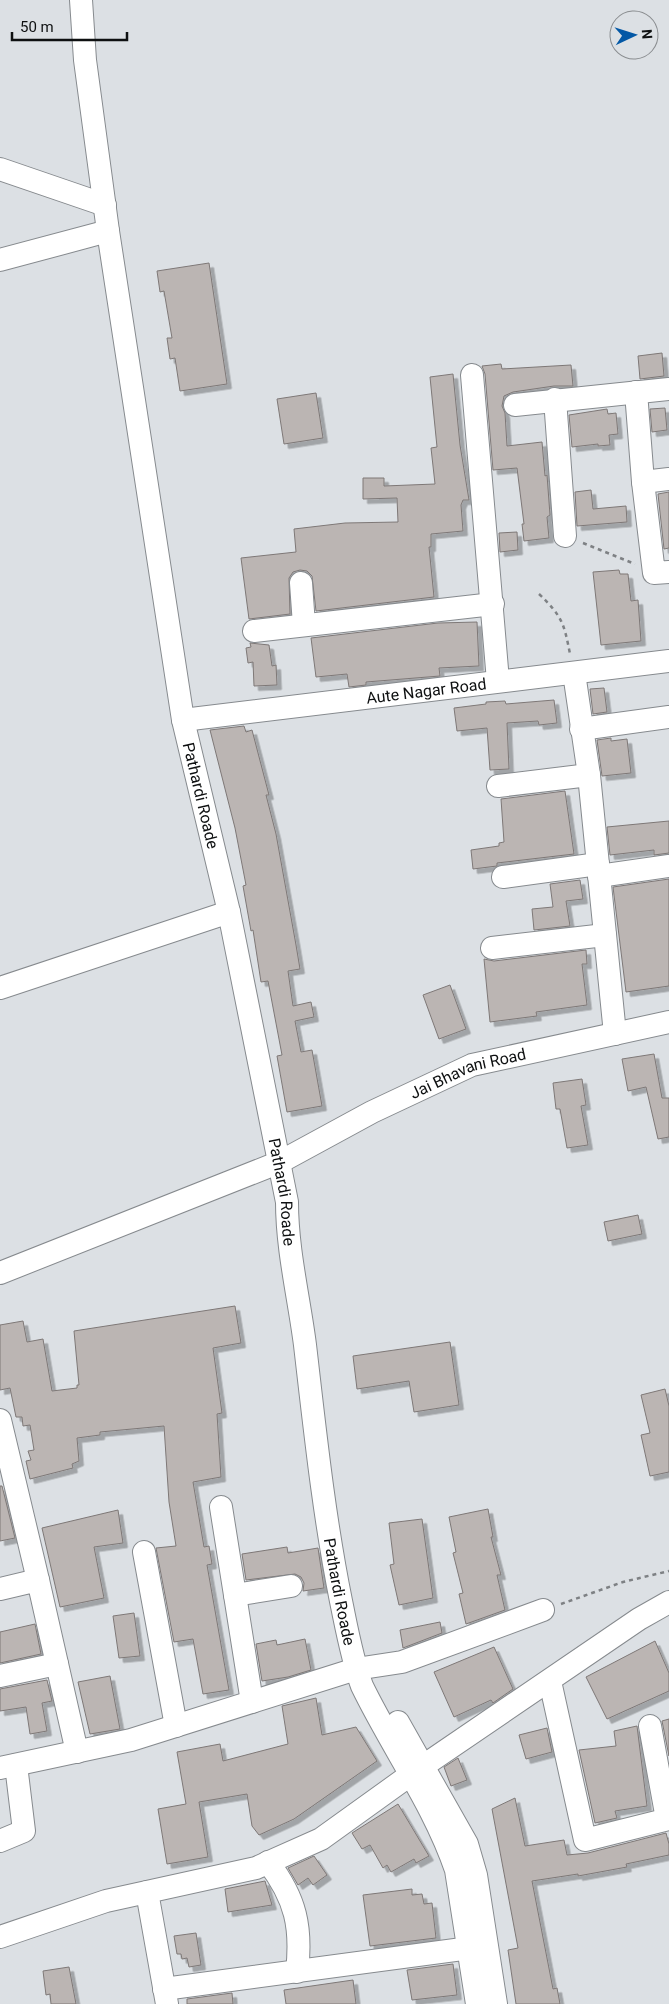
<svg xmlns="http://www.w3.org/2000/svg" width="669" height="2004" viewBox="0 0 669 2004" font-family="Roboto,sans-serif">
<defs>
<filter id="shadow"><feDropShadow dx="4.5" dy="4.5" stdDeviation="0" flood-color="#0004"/></filter>
</defs>
<rect width="100%" height="100%" fill="#dce0e4"/>
<!-- building -->
<path fill="#bbb5b3" stroke="#7e7877" filter="url(#shadow)" d="M209,263L227,384L180,391L175,358L170,359L167,338H172L164,291L160,292L157,271Z
M662,353L664,376L640,379L638,356Z
M501,364L502,369L571,365L573,386H554L513,392L504,396L502,406L505,413L507,446L542,442L545,476L547,475L550,515L547,517L549,538L524,541L522,524H524L517,468L493,470L485,374L482,366Z
M453,374L460,445L469,500H463L461,505L463,531L431,534V547H429L434,597L316,611L312,576L307,571L300,570L293,572L289,578L290,614L249,619L241,558L296,552L294,529L345,523L398,522L397,498L363,499V478H384V486L435,484L431,448L437,447L430,377Z
M316,393L323,438L284,444L277,399Z
M665,408L667,430L652,432L650,409Z
M607,409L608,414L616,413L618,434L609,435L610,445L598,446V444L572,447L569,415Z
M591,490L593,509L626,506L627,522L577,526L575,492Z
M669,492V548L664,549L658,494Z
M517,532L518,550L500,552L499,533Z
M619,570L620,574H628L631,601L638,600L641,641L601,645L593,572Z
M477,622L479,666L439,668L440,676L366,682V685L349,687L347,674L316,677L311,638L438,623Z
M250,643L269,645L272,666L276,665L277,685L254,686L253,662L248,663L246,648L251,647Z
M604,688L607,712L593,714L590,689Z
M554,700L557,723L539,725L538,721L507,723L509,769L490,770L487,728L457,731L454,708L486,704V702L505,701L506,704Z
M244,726L246,732L252,730L269,795H266L276,834L296,945L300,969L288,971L293,1006L311,1002L314,1017L295,1021L301,1052L312,1050L322,1106L287,1112L277,1056L282,1055L268,981L261,982L253,930L251,931L243,886L246,885L235,828L210,730Z
M611,738V741L627,739L631,773L602,776L597,740Z
M565,791L574,854L497,863V866L473,869L471,850L499,846V843L504,842L501,799Z
M669,821V853L654,855V850L610,855L607,827Z
M669,879V986L626,992L613,887Z
M580,880L583,899L566,901L570,926L534,930L532,909L553,907L550,884Z
M586,950L587,964H582L587,1005L536,1012L537,1016L490,1022L484,959L494,961Z
M450,985L466,1029L439,1039L423,995Z
M654,1054L662,1098H669V1137L658,1139L646,1087L628,1091L622,1059Z
M582,1079L586,1105L581,1106L588,1145L567,1148L560,1109H556L553,1083Z
M638,1215L642,1234L608,1241L604,1222Z
M235,1306L241,1343L213,1348L222,1413L217,1414L221,1477L193,1482L204,1547L209,1546L212,1564L207,1565L229,1690L203,1694L193,1639L174,1642L156,1548L176,1546L169,1502L164,1426L100,1432V1435L77,1438L79,1461L72,1464L73,1468L30,1479L26,1461L31,1460L28,1451L34,1450L30,1425L23,1426L22,1417H16L10,1388L0,1390V1325L23,1321L27,1342L43,1339L52,1391L77,1388V1385H79L74,1331Z
M450,1342L459,1405L414,1412L409,1381L357,1389L353,1356Z
M665,1389L669,1406V1472L650,1476L641,1435L650,1433L641,1395Z
M0,1486H2L15,1538L0,1541Z
M488,1509L493,1537H491L501,1575H497L505,1610L466,1624L459,1594L463,1593L453,1553L456,1552L449,1517Z
M118,1510L123,1543L94,1547L104,1598L60,1607L42,1528Z
M422,1519L433,1598L399,1605L390,1565L394,1564L389,1523Z
M287,1547L288,1553L318,1548L324,1588L303,1591L304,1583L301,1577L295,1574L246,1580L242,1554Z
M134,1613L140,1656L119,1658L113,1616Z
M440,1622L442,1633L403,1648L400,1630Z
M35,1624L41,1654L0,1663V1632Z
M305,1639L311,1670L288,1677L262,1681L256,1644L276,1640L277,1645Z
M655,1641L669,1673V1691L607,1719L586,1677Z
M494,1647L513,1689L493,1703L491,1700L454,1717L434,1672Z
M110,1676L120,1729L90,1734L78,1682Z
M47,1680L52,1701L42,1703L47,1731L30,1734L26,1707L0,1711V1689Z
M316,1698L322,1735L356,1727L377,1761L294,1819L259,1835L252,1826L247,1794L199,1802L208,1857L167,1864L158,1809L186,1804L177,1752L220,1744L223,1761L288,1744L282,1706Z
M669,1719V1756L662,1721Z
M637,1726L647,1806L615,1811L617,1818L595,1823L579,1750L616,1746L614,1731Z
M547,1728L552,1752L526,1759L519,1735Z
M458,1758L467,1780L451,1786L444,1767Z
M515,1798L525,1846L564,1840L567,1855L588,1853L666,1833L669,1844V1855L626,1864L627,1867L578,1876V1874L532,1881L553,1989L557,1988L560,2004H516L508,1950L518,1948L492,1809Z
M398,1804L429,1856L416,1863L414,1859L391,1872L387,1865L383,1868L370,1845L362,1849L352,1833Z
M314,1856L327,1875L313,1885L308,1878L298,1885L288,1868Z
M265,1881L272,1905L228,1912L225,1889Z
M412,1889V1895L422,1894L424,1904L432,1903L436,1938L370,1946L363,1895Z
M196,1933L201,1965L189,1967L187,1958L182,1959L181,1954H177L174,1936Z
M453,1964L457,1995L412,2000L407,1970Z
M69,1967L76,2004H51L50,1994L46,1995L43,1971Z
M353,1980L356,2004H286L284,1990Z
M232,1993L233,2004H187V1999Z"/>
<g fill="none" stroke-linecap="round" stroke-linejoin="round">
<!-- minor casing -->
<g stroke="#868a8e" stroke-width="24">
<g id="minor">
<path id="s1" d="M81,0L85,60L108,231L183,720L229,912L287,1202C287,1250 299,1298 305,1345C315,1431 324,1517 341,1601C347,1630 352,1659 362,1686C392,1748 434,1805 456,1870L477,2004"/>
<path d="M0,169L105,205"/>
<path d="M0,260L108,231"/>
<path d="M472,375L498,681"/>
<path d="M636,392L643,482L654,573L669,572"/>
<path d="M555,399L565,536"/>
<path d="M515,405L669,389"/>
<path d="M643,482L669,479"/>
<path d="M301,583L304,625"/>
<path d="M254,631L493,604"/>
<path d="M574,673L589,775L615,1034"/>
<path id="s2" d="M183,720L669,661"/>
<path d="M581,729L669,717"/>
<path d="M498,786L589,775"/>
<path d="M599,876L669,866"/>
<path d="M503,877L598,864"/>
<path d="M492,948L605,935"/>
<path d="M0,988L229,912"/>
<path id="s3" d="M0,1273L280,1162L372,1112L472,1065L669,1022"/>
<path d="M0,1420L38,1580"/>
<path d="M221,1507L252,1702"/>
<path d="M144,1552L176,1726"/>
<path d="M0,1589L38,1580L77,1752"/>
<path d="M235,1595L291,1586"/>
<path d="M0,1676L57,1664"/>
<path d="M550,1681L585,1840L669,1819"/>
<path d="M398,1722L467,1844L476,1875L496,2004"/>
<path d="M650,1726L667,1819"/>
<path d="M0,1768L131,1740L356,1669L402,1662L543,1610"/>
<path d="M0,1841L24,1831L16,1765"/>
<path d="M268,1862C296,1899 302,1927 297,1972"/>
<path d="M147,1892L167,2004"/>
<path d="M0,1937L106,1901L256,1868L321,1839L410,1775L639,1619L669,1602"/>
<path d="M164,1989L470,1948"/>
</g>
</g>
<!-- path -->
<path stroke="#7e8184" stroke-width="2.5" stroke-dasharray="4 4" stroke-linecap="butt" d="M583,543L635,564
M539,594C562,616 564,623 570,654
M561,1604L623,1582L669,1571"/>
<!-- minor -->
<use href="#minor" stroke="#fff" stroke-width="22"/>
</g>
<g text-anchor="middle" stroke-width="4" stroke-linejoin="round" paint-order="stroke">
<!-- street labels -->
<g font-size="16" fill="#0e1011" stroke="#dce0e4">
<text dy="6" stroke="none"><textPath href="#s2" startOffset="245">Aute Nagar Road</textPath></text>
<text dy="6" stroke="none"><textPath href="#s1" startOffset="805">Pathardi Roade</textPath></text>
<text dy="6" stroke="none"><textPath href="#s3" startOffset="510">Jai Bhavani Road</textPath></text>
<text dy="6" stroke="none"><textPath href="#s1" startOffset="1210">Pathardi Roade</textPath></text>
<text dy="6" stroke="none"><textPath href="#s1" startOffset="1614">Pathardi Roade</textPath></text>
</g>
</g>
<!-- north arrow -->
<g transform="translate(634 35) rotate(86)"><circle r="24" fill="#dce0e4" stroke="#8a8d90"/>
<path d="M0-4L9 19L0 12L-9 19Z" fill="#0358a6"/>
<text y="-8" font-size="14" font-weight="bold" text-anchor="middle" fill="#0e1011">N</text>
</g>
<!-- scale -->
<path d="M12 32v8h115v-8" fill="none" stroke="#0e1011" stroke-width="2.5"/>
<text x="20" y="32" font-size="15" fill="#0e1011" stroke="#dce0e4" stroke-width="4" paint-order="stroke">50 m</text>
</svg>
